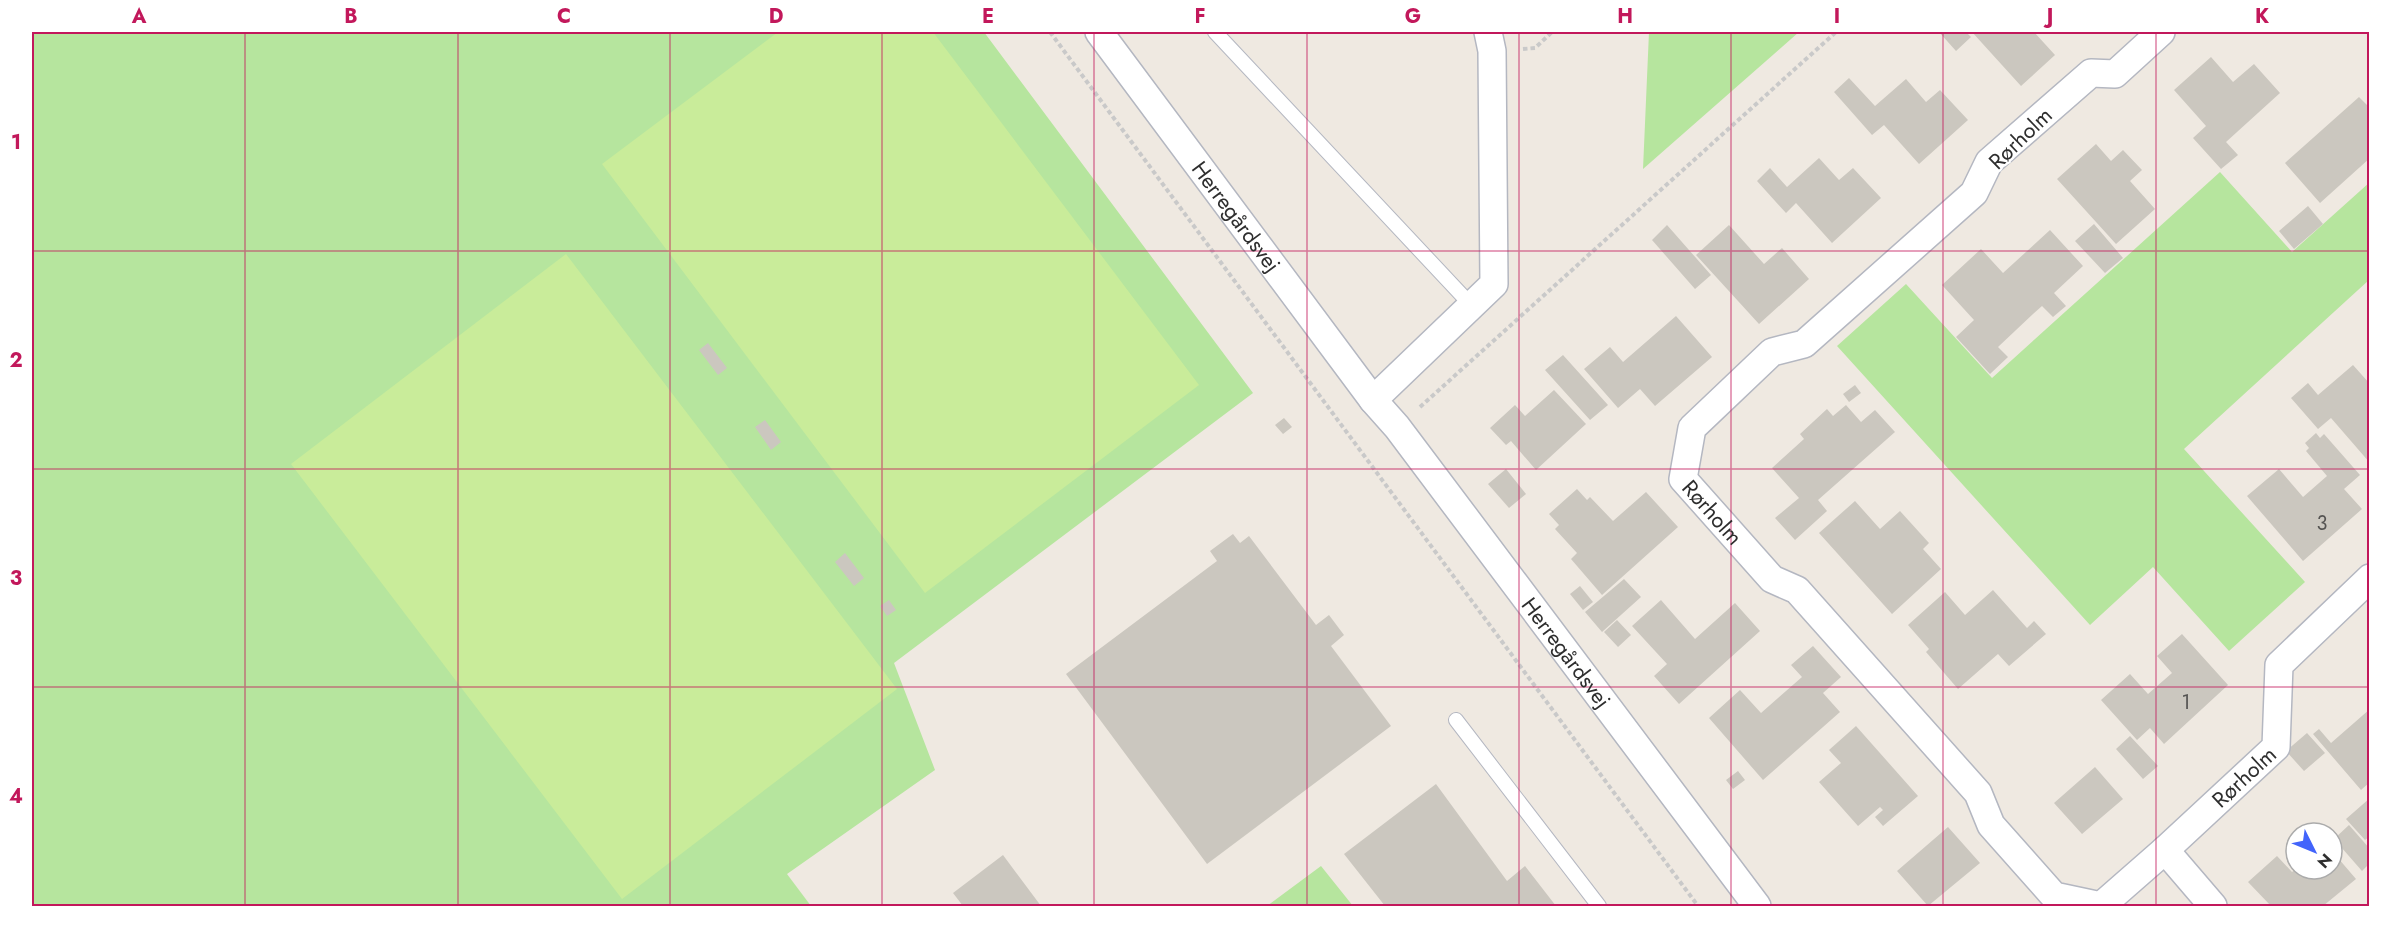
<svg xmlns="http://www.w3.org/2000/svg" width="2401" height="938" viewBox="0 0 2401 938" font-family="Jost,sans-serif">
<rect width="100%" height="100%" fill="#efe9e1"/>
<!-- green -->
<path fill="#b6e59e" d="M32,32H984L1253,393L894,663L935,770L787,874L811,906H32Z
M1649,32H1799L1643,169Z
M2220,172L2292,252L2370,182L2369,280L2184,449L2305,582L2229,651L2153,567L2090,625L1837,346L1906,284L1992,378Z
M1321,866L1353,906H1267Z"/>
<!-- pitch -->
<path fill="#c9ec9a" d="M778,32H933L1199,385L925,593L602,164Z
M566,254L897,689L622,899L291,464Z"/>
<!-- building -->
<path fill="#cbc7bf" d="M1939,32H1966L1971,37L1956,51Z
M1972,32H2034L2055,55L2021,86Z
M2211,57L2233,82L2254,64L2280,93L2226,142L2238,155L2221,169L2193,138L2206,126L2174,90Z
M1849,78L1875,106L1906,79L1926,102L1940,90L1968,120L1919,164L1884,125L1872,135L1834,92Z
M2359,97L2370,108V158L2320,203L2285,163Z
M2096,144L2111,161L2123,150L2142,170L2130,181L2155,209L2116,244L2057,179Z
M1819,158L1839,180L1853,168L1881,198L1832,243L1796,203L1786,213L1757,181L1770,168L1787,187Z
M2308,206L2323,224L2294,249L2279,231Z
M2094,224L2123,258L2105,273L2075,241Z
M1667,225L1711,275L1695,289L1652,240Z
M1729,225L1764,264L1782,248L1809,279L1759,324L1696,255Z
M2050,230L2083,266L2054,293L2066,306L2053,317L2042,306L2033,314L1998,347L2008,357L1990,374L1956,337L1974,320L1942,285L1981,249L2003,273Z
M1676,316L1712,357L1655,406L1640,389L1618,408L1584,369L1610,347L1623,362Z
M708,343L727,368L718,375L699,350Z
M1563,355L1608,405L1590,420L1545,370Z
M2353,365L2370,384V463L2331,418L2318,429L2291,398L2308,383L2318,395Z
M1855,385L1861,393L1849,402L1843,394Z
M1554,390L1586,424L1536,470L1511,441L1506,445L1490,428L1515,405L1525,416Z
M1846,405L1861,422L1875,410L1895,432L1818,500L1827,511L1795,540L1775,518L1799,498L1772,468L1804,439L1800,434L1827,409L1833,416Z
M1284,418L1292,427L1283,434L1275,425Z
M765,420L781,442L771,450L755,427Z
M2316,433L2320,438L2324,434L2360,475L2344,489L2362,509L2303,561L2247,496L2279,469L2303,497L2327,476L2306,451L2309,448L2305,443Z
M1506,469L1526,494L1509,508L1488,484Z
M1577,489L1587,500L1590,497L1613,521L1646,492L1678,527L1602,595L1571,559L1577,553L1555,529L1559,525L1549,514Z
M1855,501L1880,529L1900,511L1929,543L1923,549L1941,569L1892,614L1819,533Z
M1233,534L1240,543L1249,536L1316,625L1329,615L1344,635L1331,646L1391,726L1207,864L1066,674L1217,561L1210,551Z
M845,553L864,578L854,586L835,562Z
M1624,579L1641,597L1602,632L1585,612Z
M1580,586L1593,602L1583,610L1570,594Z
M1993,590L2027,628L2034,621L2046,634L2009,666L1998,654L1958,689L1926,652L1929,649L1908,625L1945,592L1965,615Z
M889,600L896,610L887,616L880,606Z
M1661,600L1695,639L1735,603L1760,631L1679,704L1654,676L1667,664L1632,626Z
M1617,620L1631,635L1618,647L1604,632Z
M2182,634L2228,685L2164,744L2150,728L2137,740L2101,700L2130,674L2148,694L2172,673L2157,656Z
M1813,646L1841,677L1823,693L1840,712L1763,780L1709,718L1740,690L1761,713L1802,677L1791,665Z
M2370,709V782L2361,790L2313,734L2319,729L2331,743Z
M1856,726L1918,796L1883,826L1875,817L1883,810L1880,807L1858,826L1819,782L1841,763L1829,750Z
M2307,733L2325,753L2304,771L2286,751Z
M2130,736L2158,766L2143,779L2116,749Z
M2095,767L2123,799L2082,834L2054,803Z
M1738,771L1745,780L1733,789L1726,780Z
M1436,784L1507,881L1525,866L1556,906H1385L1344,854Z
M2370,798V836L2365,840L2346,819Z
M2349,825L2370,849V863L2362,871L2334,839Z
M1948,827L1980,863L1928,906L1897,871Z
M2332,851L2356,879L2323,906H2271L2248,882L2277,856L2292,872L2296,869H2332Z
M1003,855L1041,906H963L953,893Z"/>
<g fill="none" stroke-linecap="round" stroke-linejoin="round">
<!-- service casing -->
<g stroke="#b4b7c1" stroke-width="16">
<path id="service" d="M1215,32L1472,306
M1456,720L1599,906"/>
</g>
<!-- minor casing -->
<g stroke="#b4b7c1" stroke-width="30">
<g id="minor">
<path id="s1" d="M1099,32L1373,400L1397,427L1757,906"/>
<path id="s2" d="M2161,32L2115,74L2091,73L1989,162L1974,193L1804,344L1772,352L1692,428L1683,479L1772,579L1797,590L1978,793L1991,825L2054,896L2101,906L2165,850L2276,747L2279,665L2370,578"/>
<path d="M1373,400L1494,284L1492,51L1488,32"/>
<path d="M2165,850L2213,906"/>
</g>
</g>
<!-- path -->
<path stroke="#c9c9c9" stroke-width="4" stroke-dasharray="4.5 3" stroke-linecap="butt" d="M1050,32L1698,906
M1523,49L1535,48L1552,32
M1420,407L1836,32"/>
<!-- service -->
<use href="#service" stroke="#fff" stroke-width="14"/>
<!-- minor -->
<use href="#minor" stroke="#fff" stroke-width="27"/>
</g>
<!-- grid -->
<path fill="none" stroke="#c2185b" stroke-width="1.5" stroke-opacity="0.55" d="M245,32V906M458,32V906M670,32V906M882,32V906M1094,32V906M1307,32V906M1519,32V906M1731,32V906M1943,32V906M2156,32V906M32,251H2370M32,469H2370M32,687H2370"/>
<g text-anchor="middle" stroke-width="4.5" stroke-linejoin="round" paint-order="stroke">
<!-- number labels -->
<g font-size="20" fill="#555452">
<text x="2322" y="530">3</text>
<text x="2186" y="709">1</text>
</g>
<!-- street labels -->
<g font-size="22" fill="#2e2e2e" stroke="#fff">
<text transform="translate(2020 138) rotate(-44)" y="8">Rørholm</text>
<text dy="8" stroke="none"><textPath href="#s1" startOffset="230">Herregårdsvej</textPath></text>
<text dy="8" stroke="none"><textPath href="#s2" startOffset="723">Rørholm</textPath></text>
<text dy="8" stroke="none"><textPath href="#s1" startOffset="777">Herregårdsvej</textPath></text>
<text dy="8" stroke="none"><textPath href="#s2" startOffset="1482">Rørholm</textPath></text>
</g>
</g>
<!-- border -->
<rect width="2401" height="938" fill="none" stroke="#ffffff" stroke-width="66"/>
<!-- north arrow -->
<g transform="translate(2314 851) rotate(133)"><circle r="28" fill="#ffffff" stroke="#ababab" stroke-width="1.5"/>
<path d="M0-4.5L10 22L0 15L-10 22Z" fill="#4264fb"/>
<text y="-9" font-size="16" font-weight="bold" text-anchor="middle" fill="#2e2e2e">N</text>
</g>
<rect x="33" y="33" width="2335" height="872" fill="none" stroke="#c2185b" stroke-width="2"/>
<g font-size="20" text-anchor="middle" font-weight="bold" fill="#c2185b">
<text x="139" y="23">A</text>
<text x="351" y="23">B</text>
<text x="564" y="23">C</text>
<text x="776" y="23">D</text>
<text x="988" y="23">E</text>
<text x="1200" y="23">F</text>
<text x="1413" y="23">G</text>
<text x="1625" y="23">H</text>
<text x="1837" y="23">I</text>
<text x="2050" y="23">J</text>
<text x="2262" y="23">K</text>
<text x="16" y="149">1</text>
<text x="16" y="367">2</text>
<text x="16" y="585">3</text>
<text x="16" y="803">4</text>
</g>
</svg>
